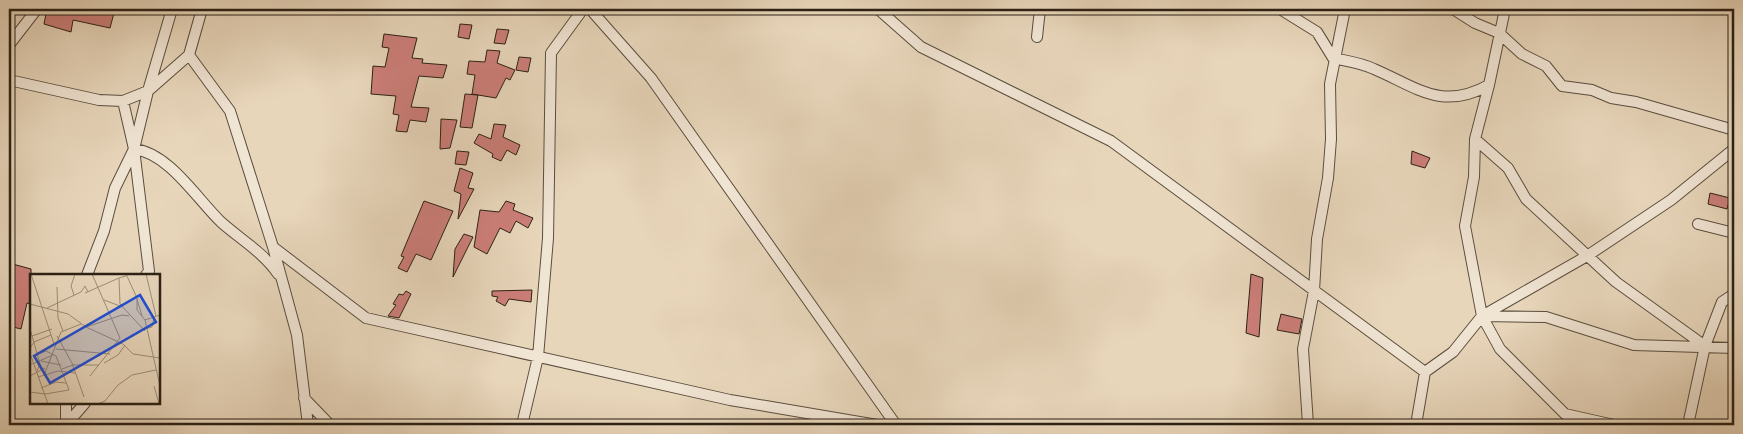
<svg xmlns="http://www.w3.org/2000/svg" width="1743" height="434" viewBox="0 0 1743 434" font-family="Vollkorn,serif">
<rect width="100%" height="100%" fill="#e8d6bb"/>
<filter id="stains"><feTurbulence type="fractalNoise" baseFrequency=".004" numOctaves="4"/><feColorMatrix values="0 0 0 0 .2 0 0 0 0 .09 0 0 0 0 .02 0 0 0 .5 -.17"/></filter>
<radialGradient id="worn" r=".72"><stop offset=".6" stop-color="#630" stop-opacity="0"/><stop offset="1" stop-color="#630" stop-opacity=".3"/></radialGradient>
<!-- building -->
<path fill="#cc7e79" stroke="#2b2114" d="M47,9H115L110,28L73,20L71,32L44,24Z
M460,24L472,25L469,39L458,37Z
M497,29L509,30L505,44L494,43Z
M384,34L417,38L412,58L423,59L422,63L447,65L443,78L419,76L411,107L429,108L426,122L410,120L407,132L396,131L399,115L393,114L396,96L371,94L373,66L385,67L389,48L382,47Z
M487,50L500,51L497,63L515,70L510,80L506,78L496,98L472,94L475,75L467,74L469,61L485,62Z
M519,57L531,58L528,72L516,70Z
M465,94L478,95L472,128L460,127Z
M441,119L457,120L450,148L440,149Z
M494,124L506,125L503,137L520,145L516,155L507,150L501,161L492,157L493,154L474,143L479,134L491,139Z
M457,151L469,152L466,165L455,164Z
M1412,151L1430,158L1425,168L1411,164Z
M460,168L473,173L468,188L474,189L458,219L461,194L454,191Z
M1710,193L1730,198L1727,209L1708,204Z
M424,201L453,211L431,260L416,254L407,272L398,268L404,257L401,256Z
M506,201L515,204L513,210L533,218L528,228L516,221L510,233L500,228L487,254L474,247L480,210L499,212Z
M464,234L473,237L453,277L455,249Z
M9,263L31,269V304L27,303L21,329L9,326Z
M1251,274L1263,278L1259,337L1246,333Z
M532,290L531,302L509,299L505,306L496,301L498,297L492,296V291Z
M406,291L411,294L399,318L388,316L396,305L393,304L399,294L403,295Z
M1281,314L1302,319L1299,334L1277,330Z"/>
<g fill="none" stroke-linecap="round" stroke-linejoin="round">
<!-- street casing -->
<g stroke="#5a4e3e" stroke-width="12">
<path id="street" d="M202,9L189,55L230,111L273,247L297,335L308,425
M590,9L651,78L896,425
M878,9L921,47L1111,141L1425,372
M1280,9L1317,32L1333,58C1347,61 1362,63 1374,69C1418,88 1442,111 1489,85
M1453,9L1475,23L1499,33L1522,54L1546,66L1562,86L1592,90L1611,98L1636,102L1734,130
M1505,9L1489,85L1475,139L1474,177L1465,226L1482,316L1500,349L1565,414L1614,425
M1037,37L1040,9
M9,45L37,9
M9,80L99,100L123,101L148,91L172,9
M123,101L134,149L149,271L146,275
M1475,139L1508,168L1526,199L1616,282L1705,346
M134,149C169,153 197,199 221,222C240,239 264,253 278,274
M1698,224L1734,233
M273,247L366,318L730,400L877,425
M87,275L104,231L115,188L134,149L148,91L189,55
M1483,316L1546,317L1634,345L1734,348
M304,398L330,425
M66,425L85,403
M66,425V403
M522,425L538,357L548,238L551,53L583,9
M1308,425L1303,349L1314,291L1317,239L1328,178L1331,139L1330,84L1345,9
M1416,425L1425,372L1453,352L1482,316L1587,256L1671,200L1734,149
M1688,425L1705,346L1722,302L1734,294"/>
</g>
<!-- street -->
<use href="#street" stroke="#f0e4d3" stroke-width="10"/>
</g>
<!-- overview -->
<g transform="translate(30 274)">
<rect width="130" height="130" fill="#e8d6bb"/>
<path fill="none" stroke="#9c8e78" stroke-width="1" d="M1,0L24,70M96,0L107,24V36L115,46L130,112M116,0L126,42M96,2L89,4L90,30L115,57M27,13L28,44L33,57M55,19L89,4M44,21L41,12L45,0M107,25L112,42M74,26L90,32M0,30L38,40L56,53L93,70L103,80L130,84M17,34L51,18L55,12L58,18M115,46L130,41M56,53L92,41L99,42M0,55L10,90L7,97M115,55L122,53L124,43M2,62L22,55M27,62L42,89L54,123M0,74L4,68L21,61M26,75L80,80M1,82L18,130M11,87L31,91M74,89L88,81L95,71M0,91L23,81M32,95L43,91H69M14,101L31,58L51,50M0,102L15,94M60,102L90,64L62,0M8,103L28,97L45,99M124,112L129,130M11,114L26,108L36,109M0,118L15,120L39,116L26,82L16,77L8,80M67,130L75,127L88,111L102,101L126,96"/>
<path fill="#1d4ed8" fill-opacity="0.15" stroke="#1d4ed8" stroke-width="2.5" d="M110,21L126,48L20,109L4,82Z"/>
<rect width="130" height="130" fill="none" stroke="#2b2114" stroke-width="2.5"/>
</g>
<!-- margin -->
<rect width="1743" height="434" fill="none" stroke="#e8d6bb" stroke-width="30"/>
<rect x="10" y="10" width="1723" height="414" fill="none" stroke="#2b2114" stroke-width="2.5"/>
<rect x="15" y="15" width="1713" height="404" fill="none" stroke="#2b2114"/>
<rect width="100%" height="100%" filter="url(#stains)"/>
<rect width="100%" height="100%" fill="url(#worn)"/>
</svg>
